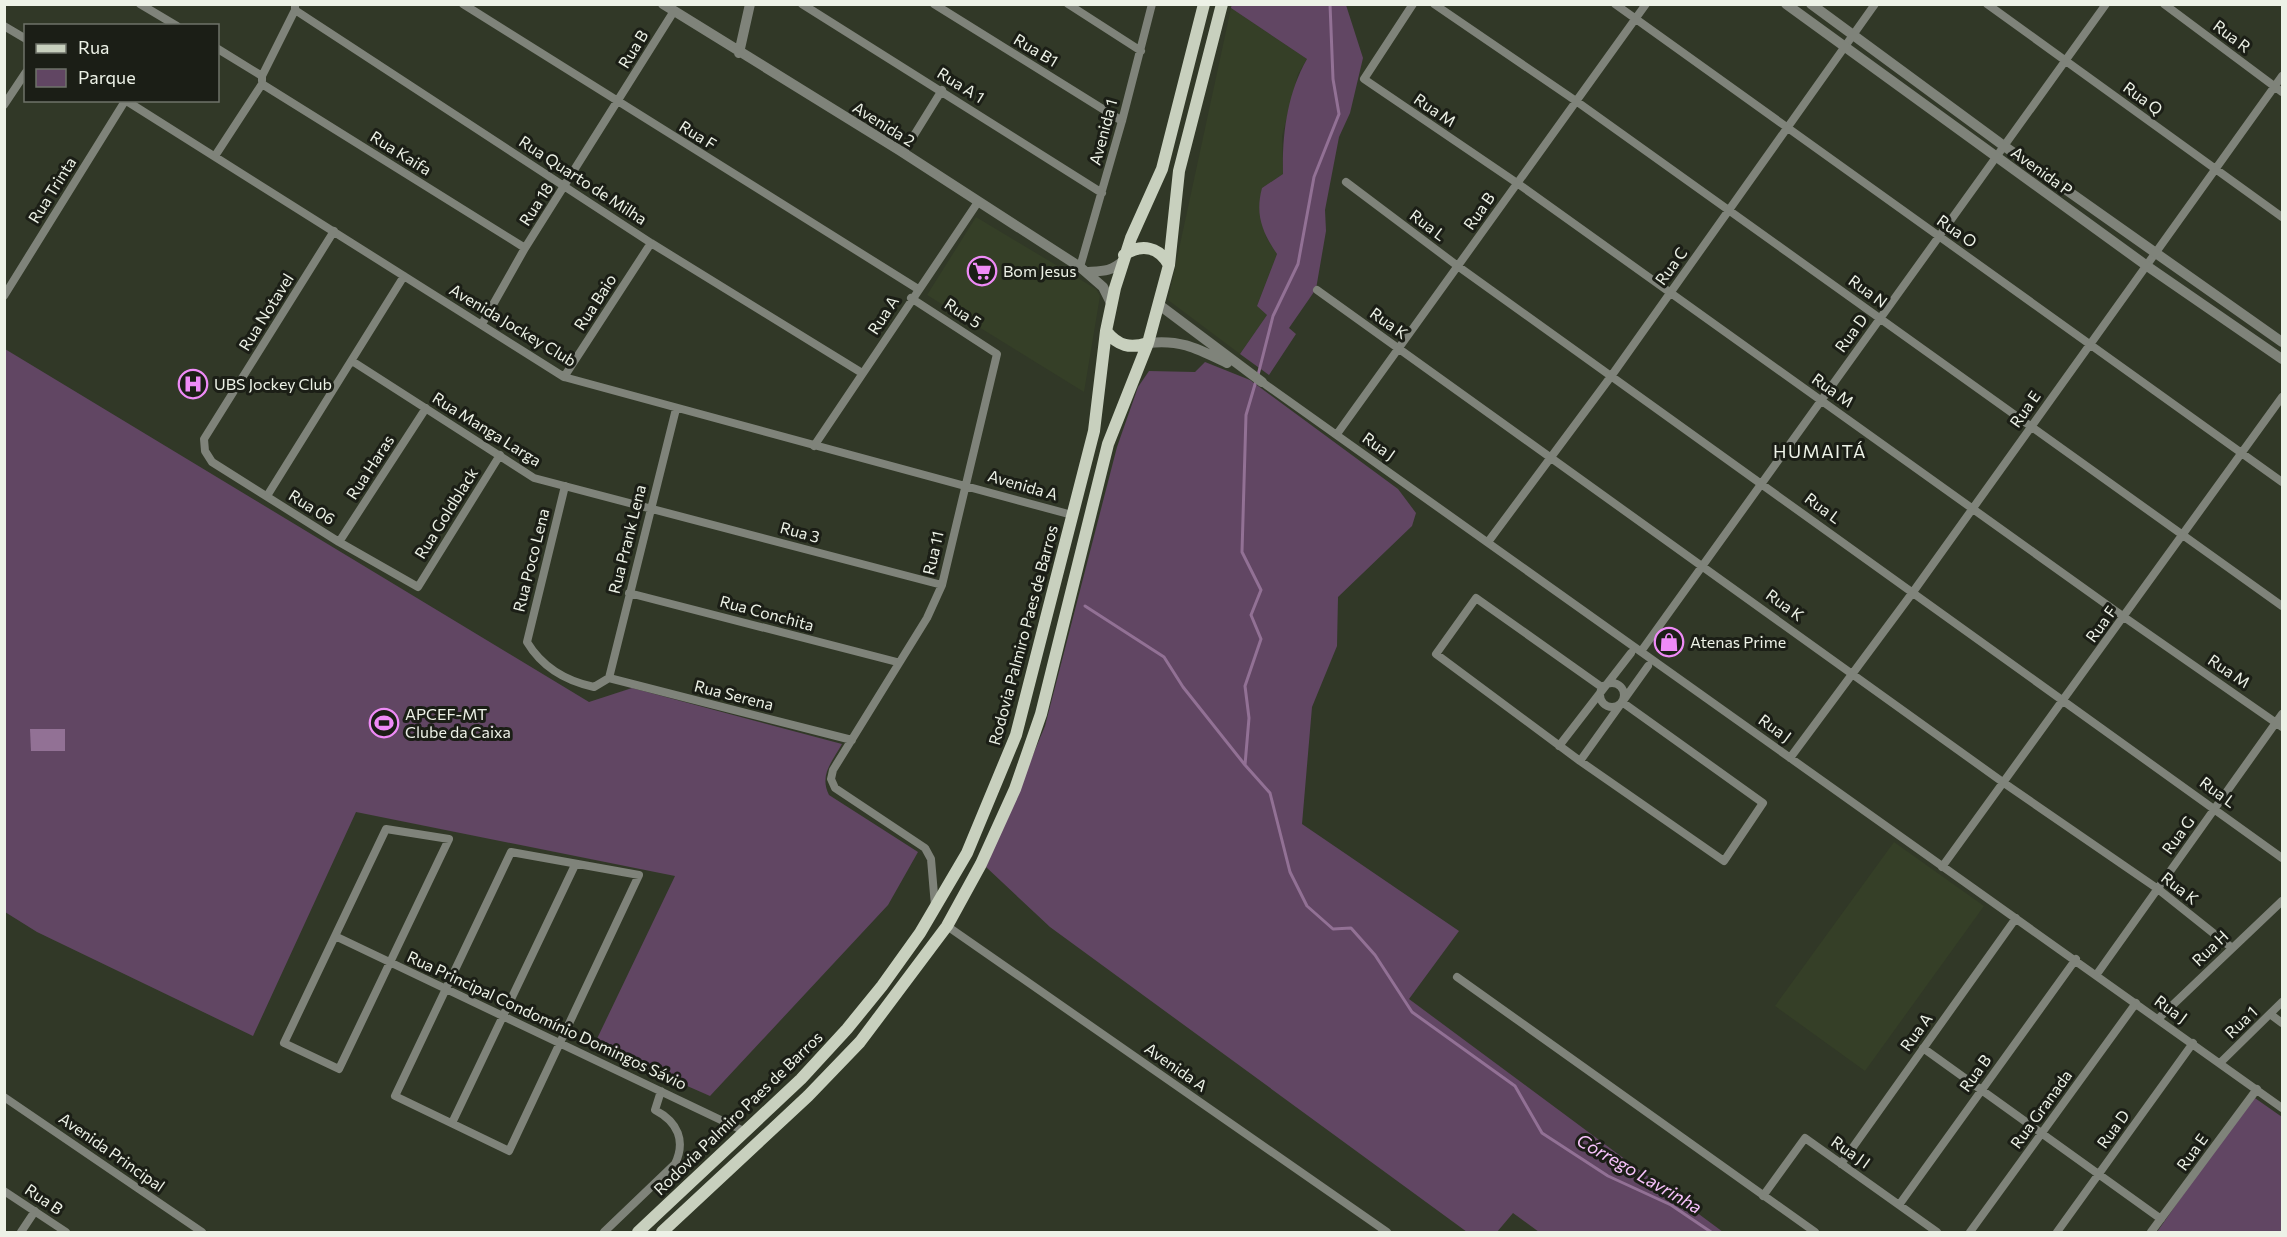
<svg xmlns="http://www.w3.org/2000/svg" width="2287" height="1237" viewBox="0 0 2287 1237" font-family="Commissioner,sans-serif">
<rect width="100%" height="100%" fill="#313827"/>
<!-- built -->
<path fill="#353f27" d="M1231,8L1307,59L1298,74L1282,136L1283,174L1262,188L1266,237L1277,254L1257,306L1267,315L1240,354L1168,300Z
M976,217L1096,289L1100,296L1084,392L927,295Z
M1894,842L1984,906L1865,1071L1775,1006Z"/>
<!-- green -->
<path fill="#614663" d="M1232,4L1346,5L1363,58L1350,113L1339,137L1325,210L1326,231L1316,289L1289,328L1296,334L1269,375L1240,354L1267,315L1257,306L1277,254C1262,232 1255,214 1262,188L1283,174C1282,135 1287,94 1307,59L1231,8Z
M5,349L589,702L632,688L842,744C832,762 819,775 829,795L918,852L888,905L710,1096L594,1045L675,876L356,812L253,1036L37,932L5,912Z
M1205,362L1250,380L1398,489L1416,513L1412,526L1338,597L1337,646L1312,707L1302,824L1459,931L1409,999L1723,1232H1539L1513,1213L1497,1232H1467L1050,927L986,867L1045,726L1117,447L1138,387L1149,371L1195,372Z
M2252,1096L2282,1117V1232H2157Z"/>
<!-- water -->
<path fill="#927195" d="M30,729H65V751H31Z"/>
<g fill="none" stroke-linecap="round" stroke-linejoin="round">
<!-- stream -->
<path stroke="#927195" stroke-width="3" d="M1258,375L1273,316L1298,264L1314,177L1339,114L1333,79L1330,4
M1256,381L1246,415L1242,552L1261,590L1251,615L1261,639L1245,686L1249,718L1245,765L1270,793L1290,872L1307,906L1333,929L1351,928L1375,955L1412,1012L1515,1086L1542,1133L1608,1176L1671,1205L1711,1232
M1085,606L1164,657L1183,687L1245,765"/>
<!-- minor -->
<path stroke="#7f837a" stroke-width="8" d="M140,4L177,26
M295,4V10L651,243L862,373
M463,4L918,289
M802,4L1102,193
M934,4L1122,121
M1068,4L1141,51
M1413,4L1364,79L1517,183L2124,617L2282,727
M1434,4L1576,101L2282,606
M1615,4L2282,482
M1987,4L2282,217
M2164,4L2282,92
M4,26L26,39
M218,49L262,76V81
M262,76L295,10
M262,84L525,248
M125,100L564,377L1072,515
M4,105L26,72
M903,153L942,90
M215,156L262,84
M1346,182L1459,267L2282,858
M334,231L204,439L205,451L212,462L339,542L418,587L500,455
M1080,267L1122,121L1152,4
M1317,290L2004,783L2158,889L2232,948
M4,296L125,101
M911,298L997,354L942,585L927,618L833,770L831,779L835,788L925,848L931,859L935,906
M482,324L525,248L674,11
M352,361L534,478L942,585
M564,377L651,243
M1262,382L2282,1108
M1337,434L1646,4
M814,446L978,202
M565,486L527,642C542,667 566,681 594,687L609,678
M267,496L404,276
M339,542L426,408
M1488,542L1612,375L1875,4
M629,593L897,662
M1642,650L2106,4
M609,678L676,409
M609,678L852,740
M1600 695a12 12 0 1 1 24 0a12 12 0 1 1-24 0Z
M1603,688L1476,598L1436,654L1580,761L1724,861L1763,803L1622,702
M1559,746L1631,653
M1790,758L1913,592L2282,76
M1580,761L1648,666
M386,829L449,839L339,1069L284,1043Z
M511,852L639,875L509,1151L395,1096Z
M1942,867L2282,397
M947,926L1387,1232
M335,936L746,1132
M2097,974L2282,714
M1457,977L1815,1232
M2270,1014L2282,1023
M2158,1019L2282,901
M1923,1048L2161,1219
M2220,1063L2282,1002
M4,1097L202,1232
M452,1123L575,865
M1841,1164L2016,918
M4,1191L66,1232
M1763,1196L1805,1138L1937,1232
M1899,1205L2076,959
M21,1232L35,1211
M604,1232L675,1164C686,1141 678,1122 655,1110L661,1091
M1970,1232L2136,1003
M2057,1232L2193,1043
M2151,1232L2257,1089"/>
<!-- tertiary -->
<path stroke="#7f837a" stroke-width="10" d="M663,4L899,150L1080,267L1103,287L1111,303
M1786,4L2147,266L2282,359
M1811,4L2004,146L2282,342
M739,53L750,4
M1086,272C1102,271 1111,272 1123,261
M1158,304L1262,382
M1148,343C1181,339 1198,349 1227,363"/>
<!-- primary -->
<path stroke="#c8d0be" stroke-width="12" d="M1124,255C1142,243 1159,247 1169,265
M1106,331C1118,346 1130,349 1148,343
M638,1232L801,1079L847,1029L882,986L920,933L967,853L1016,735L1094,431L1106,331L1115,288L1131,238L1162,169L1204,4
M662,1232L808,1096L860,1042L947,926L981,864L1015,789L1041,714L1108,444L1148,343L1169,265L1179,171L1222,4"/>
</g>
<!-- icons -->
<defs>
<g id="supermarket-ring" transform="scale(1.5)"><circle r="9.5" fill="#1b1e16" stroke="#ef8bf7" stroke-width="1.5"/><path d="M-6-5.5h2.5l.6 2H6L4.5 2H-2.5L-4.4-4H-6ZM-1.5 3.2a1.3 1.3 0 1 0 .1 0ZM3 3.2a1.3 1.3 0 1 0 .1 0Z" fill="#ef8bf7"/></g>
<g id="hospital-ring" transform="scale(1.5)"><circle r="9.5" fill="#1b1e16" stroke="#ef8bf7" stroke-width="1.5"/><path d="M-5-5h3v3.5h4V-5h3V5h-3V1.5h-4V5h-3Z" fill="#ef8bf7"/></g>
<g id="shop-ring" transform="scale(1.5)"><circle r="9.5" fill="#1b1e16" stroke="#ef8bf7" stroke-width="1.5"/><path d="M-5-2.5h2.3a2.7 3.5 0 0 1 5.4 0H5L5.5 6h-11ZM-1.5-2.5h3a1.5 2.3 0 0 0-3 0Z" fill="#ef8bf7"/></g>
<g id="stadium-ring" transform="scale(1.5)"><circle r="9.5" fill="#1b1e16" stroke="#ef8bf7" stroke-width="1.5"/><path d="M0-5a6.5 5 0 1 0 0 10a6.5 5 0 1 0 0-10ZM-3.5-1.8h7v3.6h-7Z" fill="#ef8bf7"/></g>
</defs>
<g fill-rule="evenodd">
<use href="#supermarket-ring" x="982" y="271"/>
<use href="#hospital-ring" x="193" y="384"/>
<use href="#shop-ring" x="1669" y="642"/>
<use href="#stadium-ring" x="384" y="723"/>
</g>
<g text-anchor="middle" stroke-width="6" stroke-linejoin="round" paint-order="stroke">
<!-- street labels -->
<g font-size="16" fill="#edf2e7" stroke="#1b1e16">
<text transform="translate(2232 36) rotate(37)" y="6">Rua R</text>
<text transform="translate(633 49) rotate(-58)" y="6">Rua B</text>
<text transform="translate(1036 50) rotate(31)" y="6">Rua B1</text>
<text transform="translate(961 85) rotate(32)" y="6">Rua A 1</text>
<text transform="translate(2143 98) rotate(36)" y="6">Rua Q</text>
<text transform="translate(1435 110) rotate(34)" y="6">Rua M</text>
<text transform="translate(884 124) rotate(32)" y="6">Avenida 2</text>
<text transform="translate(1103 132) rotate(-75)" y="6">Avenida 1</text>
<text transform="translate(698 135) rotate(32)" y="6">Rua F</text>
<text transform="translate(401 153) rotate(32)" y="6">Rua Kaifa</text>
<text transform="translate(2042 171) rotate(36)" y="6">Avenida P</text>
<text transform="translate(583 180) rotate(33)" y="6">Rua Quarto de Milha</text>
<text transform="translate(52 190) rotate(-58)" y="6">Rua Trinta</text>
<text transform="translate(536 204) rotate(-57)" y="6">Rua 18</text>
<text transform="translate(1479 211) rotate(-55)" y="6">Rua B</text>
<text transform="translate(1428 225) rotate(37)" y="6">Rua L</text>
<text transform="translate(1957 231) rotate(35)" y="6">Rua O</text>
<text transform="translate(1671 266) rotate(-54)" y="6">Rua C</text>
<text transform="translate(1868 291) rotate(36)" y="6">Rua N</text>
<text transform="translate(595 302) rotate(-57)" y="6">Rua Baio</text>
<text transform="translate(266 312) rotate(-58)" y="6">Rua Notavel</text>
<text transform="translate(963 313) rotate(33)" y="6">Rua 5</text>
<text transform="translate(883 315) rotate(-57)" y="6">Rua A</text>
<text transform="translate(1389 323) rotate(35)" y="6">Rua K</text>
<text transform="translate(513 325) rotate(31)" y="6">Avenida Jockey Club</text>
<text transform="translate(1851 333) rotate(-54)" y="6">Rua D</text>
<text transform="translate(1833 390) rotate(35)" y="6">Rua M</text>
<text transform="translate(2025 409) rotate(-55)" y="6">Rua E</text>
<text transform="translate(487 429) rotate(32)" y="6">Rua Manga Larga</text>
<text transform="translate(1379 446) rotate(35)" y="6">Rua J</text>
<text transform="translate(370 467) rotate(-57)" y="6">Rua Haras</text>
<text transform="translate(1023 485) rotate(16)" y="6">Avenida A</text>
<text transform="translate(312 507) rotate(32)" y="6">Rua 06</text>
<text transform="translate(1823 508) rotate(36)" y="6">Rua L</text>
<text transform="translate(446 513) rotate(-58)" y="6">Rua Goldblack</text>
<text transform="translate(800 532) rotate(15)" y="6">Rua 3</text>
<text transform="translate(627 539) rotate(-76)" y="6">Rua Prank Lena</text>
<text transform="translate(933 553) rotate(-77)" y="6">Rua 11</text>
<text transform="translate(531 560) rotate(-76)" y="6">Rua Poco Lena</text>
<text transform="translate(1785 605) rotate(36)" y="6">Rua K</text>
<text transform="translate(767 613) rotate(15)" y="6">Rua Conchita</text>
<text transform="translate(2101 624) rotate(-54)" y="6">Rua F</text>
<text transform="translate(1023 635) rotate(-75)" y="6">Rodovia Palmiro Paes de Barros</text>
<text transform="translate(2229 671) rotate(34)" y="6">Rua M</text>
<text transform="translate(734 695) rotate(14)" y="6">Rua Serena</text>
<text transform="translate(1775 728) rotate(36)" y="6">Rua J</text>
<text transform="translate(2218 792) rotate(36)" y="6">Rua L</text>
<text transform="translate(2178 835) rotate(-54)" y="6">Rua G</text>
<text transform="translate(2180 888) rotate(38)" y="6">Rua K</text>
<text transform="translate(2210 948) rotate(-44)" y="6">Rua H</text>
<text transform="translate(2171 1009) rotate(36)" y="6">Rua J</text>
<text transform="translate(547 1020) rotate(25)" y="6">Rua Principal Condomínio Domingos Sávio</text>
<text transform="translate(2241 1022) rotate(-44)" y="6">Rua 1</text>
<text transform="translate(1916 1032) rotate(-54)" y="6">Rua A</text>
<text transform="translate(1176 1067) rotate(35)" y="6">Avenida A</text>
<text transform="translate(1975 1073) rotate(-54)" y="6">Rua B</text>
<text transform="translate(2041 1109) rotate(-54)" y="6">Rua Granada</text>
<text transform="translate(738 1113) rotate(-44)" y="6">Rodovia Palmiro Paes de Barros</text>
<text transform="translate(2113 1129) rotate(-54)" y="6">Rua D</text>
<text transform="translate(112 1152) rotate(35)" y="6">Avenida Principal</text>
<text transform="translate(1851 1152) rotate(35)" y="6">Rua J I</text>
<text transform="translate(2192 1152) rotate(-54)" y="6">Rua E</text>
<text transform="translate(44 1199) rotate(34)" y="6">Rua B</text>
</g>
<!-- poi labels -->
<g font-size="16" fill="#edf2e7" stroke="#1b1e16" text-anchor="start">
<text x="1003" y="277">Bom Jesus</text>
<text x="214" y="390">UBS Jockey Club</text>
<text x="1690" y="648">Atenas Prime</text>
<text x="405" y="720">APCEF-MT<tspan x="405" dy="18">Clube da Caixa</tspan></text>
</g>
<!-- neighbourhood labels -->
<g font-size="18" letter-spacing="1.5" fill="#edf2e7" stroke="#1b1e16">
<text x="1820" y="458">HUMAITÁ</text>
</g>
<!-- water labels -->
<g font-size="18" font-style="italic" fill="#f8c3fc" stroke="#1b1e16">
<text transform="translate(1639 1174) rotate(30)" y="6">Córrego Lavrinha</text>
</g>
</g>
<!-- border -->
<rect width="2287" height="1237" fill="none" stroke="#edf2e7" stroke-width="12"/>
<!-- legend -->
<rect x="24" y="24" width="195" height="78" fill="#1b1e16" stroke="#6f736a" stroke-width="1.5"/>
<rect x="36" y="44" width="30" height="9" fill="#c8d0be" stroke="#6f736a" stroke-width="1.5"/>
<text x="78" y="54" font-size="18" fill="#edf2e7">Rua</text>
<rect x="36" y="69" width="30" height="18" fill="#614663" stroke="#6f736a" stroke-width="1.5"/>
<text x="78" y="84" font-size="18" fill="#edf2e7">Parque</text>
</svg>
